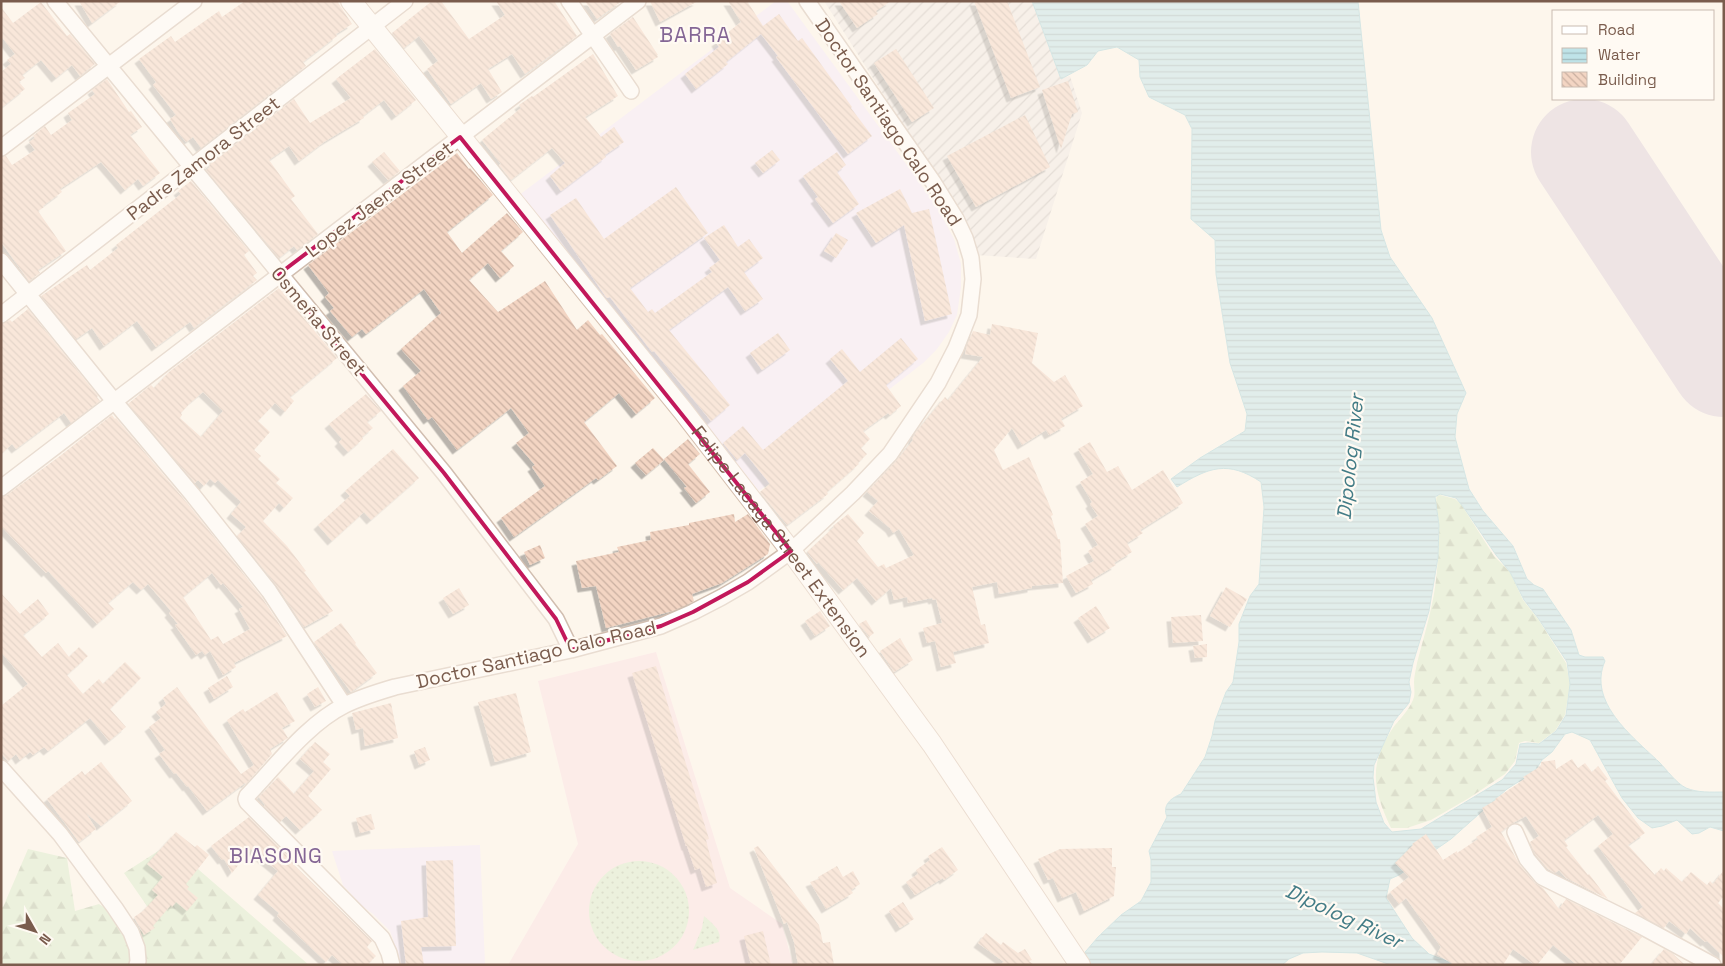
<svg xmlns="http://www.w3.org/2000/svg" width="1725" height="966" viewBox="0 0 1725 966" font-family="'Space Grotesk',sans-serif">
<defs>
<pattern id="industrial-furrows" width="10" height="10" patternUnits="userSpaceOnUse" patternTransform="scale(1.25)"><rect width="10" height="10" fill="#efe9e4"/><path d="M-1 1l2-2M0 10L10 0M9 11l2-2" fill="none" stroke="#c7c0bb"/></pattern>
<pattern id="grass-dots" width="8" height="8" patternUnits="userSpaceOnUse" patternTransform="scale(1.25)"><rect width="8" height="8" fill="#d8ecc9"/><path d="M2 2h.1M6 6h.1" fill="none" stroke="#b4c2a5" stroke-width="1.8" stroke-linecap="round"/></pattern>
<pattern id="forest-firs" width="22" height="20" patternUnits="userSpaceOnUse" patternTransform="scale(1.25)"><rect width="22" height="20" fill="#d8ecc9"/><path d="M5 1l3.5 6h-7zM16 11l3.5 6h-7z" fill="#b4c2a5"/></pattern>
<pattern id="water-rules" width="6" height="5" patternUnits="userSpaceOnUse" patternTransform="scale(1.25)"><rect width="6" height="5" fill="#bfe3e8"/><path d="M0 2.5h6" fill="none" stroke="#a0bbbe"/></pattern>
<pattern id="building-back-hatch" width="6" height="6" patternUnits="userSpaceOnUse" patternTransform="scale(1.25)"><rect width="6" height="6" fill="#f3d5c3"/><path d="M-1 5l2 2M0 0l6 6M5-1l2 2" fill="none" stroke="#cab0a1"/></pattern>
<filter id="shadow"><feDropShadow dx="-4.5" dy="4.5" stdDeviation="0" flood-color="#0004"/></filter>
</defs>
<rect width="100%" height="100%" fill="#fdf6ec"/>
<!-- industrial -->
<path fill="url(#industrial-furrows)" d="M824,1H1032L1061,78L1070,76L1082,113L1036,259L976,255L941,185Z"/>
<!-- education -->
<path fill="#f3e8fa" d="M776,1H787L936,205L954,239L961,264V287L957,315L949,332L937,349L923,363L759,491L518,196Z
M480,845L485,965H398L393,939L390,931L373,914L361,905L343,885L332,851Z"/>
<!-- medical -->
<path fill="#fbdfe3" d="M656,652L730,888L782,924L793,965H508L578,844L538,681Z"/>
<!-- grass -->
<path fill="url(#grass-dots)" d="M589 911a50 50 0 1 1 100 0a50 50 0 1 1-100 0Z
M704,916C712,923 723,931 719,942L693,950L702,928Z"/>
<!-- forest -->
<path fill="url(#forest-firs)" d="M1440,495L1455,499L1461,504L1494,556L1510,572L1523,600L1538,619L1566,663L1570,684L1565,715L1555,731L1539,743L1525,741L1519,743L1515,761L1505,774L1469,798L1431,820L1407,828H1391C1372,788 1368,763 1395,725C1402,717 1411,707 1414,697C1415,692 1414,687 1414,682C1414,676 1416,669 1417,663C1422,643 1428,624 1432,604C1437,582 1438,559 1439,536C1440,526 1434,503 1437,496Z
M169,844L309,965H1V906L3,907L28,849L67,858L75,911L99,904L142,931L156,919L124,873Z"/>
<!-- water -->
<path fill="url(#water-rules)" stroke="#a5d3da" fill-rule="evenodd" d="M1032,1H1358L1381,230L1390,257L1432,318L1466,393L1457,414L1455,437L1469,489L1483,511L1513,546L1527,579L1534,585L1543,589L1571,630L1579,655L1585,657H1603L1605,661C1587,702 1633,737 1659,762C1667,770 1676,783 1686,788C1698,793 1711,792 1724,792V831L1710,827L1699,833L1692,834L1677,820L1662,826L1652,828L1638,818L1622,798L1590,740L1572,732L1565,734L1552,752L1542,760L1534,772L1507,789L1451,839L1399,875L1390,879L1386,898L1412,938L1429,954L1457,965H1391L1357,953L1322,952L1303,953L1289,959L1282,965H1074L1098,937L1121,915L1141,901L1151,882V860L1149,851L1167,817C1162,805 1171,798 1181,794L1205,757L1212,736L1215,721L1226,692L1233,682L1239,642V624L1250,596L1259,584L1264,507L1261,482C1228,460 1209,467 1177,487L1171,479L1200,458L1245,431L1247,414L1230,363L1216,274L1215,240L1191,219L1192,129L1185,115L1149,97L1140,77L1139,60L1117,47L1098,51L1087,65L1061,79ZM1440,494L1456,498L1464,508L1496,555L1510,572L1524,600L1538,618L1567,662L1570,684L1566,715L1556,731L1539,744L1528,743L1520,744L1516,764L1502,780L1421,829L1392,832L1384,823L1376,802L1373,777L1374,765L1394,721L1409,703L1411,692L1409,682L1413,663L1429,611L1438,557L1439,525L1435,497Z"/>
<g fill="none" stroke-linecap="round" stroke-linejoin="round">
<!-- runway -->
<path stroke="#dbcfda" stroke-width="106" d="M1584,152L1724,364"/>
</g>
<!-- building -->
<path fill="url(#building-back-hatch)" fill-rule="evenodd" filter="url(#shadow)" d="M79,1H121L92,23Z
M245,1H337L352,24L336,34L337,36L303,62L306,66L201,148L193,137L186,142L178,132L170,119L176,115L153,85L156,82L139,59L171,36L175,42L219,11L222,17Z
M432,1H441L469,39L505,15L496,1H554L577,36L525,74L512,54L488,69L502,92L491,99L481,83L451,104L427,69L438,61L419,36L404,48L392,33Z
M585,1H622L597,19Z
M650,1H698L660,22Z
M728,1H747L763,26L779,14L798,41L802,38L852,107L851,108L872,136L848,154L776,57L778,56L761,34L726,62L728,64L696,89L685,74L719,47L716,42L741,22Z
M839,1H891L876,11L878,14L857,28Z
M974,1H1007L1040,87L1011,98Z
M41,2L67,36L70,34L95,64L80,76L72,65L56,78L41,60L22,75L25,78L19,82L25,89L1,108V72L11,64L7,60L15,54L1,36V7L13,23Z
M633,17L658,55H657L658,57L636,70L620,46L618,47L610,34Z
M375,49L416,100L396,116L384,100L363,116L364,118L324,142L299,161L289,146L269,160L295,196L291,199L318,234L297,250L294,246L279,258L206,170L210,167L209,165L294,99L310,123L351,98L336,79Z
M896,49L934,108L912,122L874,63Z
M593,54L618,96L585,117L601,137L614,127L624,142L605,155L606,157L561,191L550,176L565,163L552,148L511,180L499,165L501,164L482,140L521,108L519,105L532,96L533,97Z
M107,79L129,112L131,111L142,127L130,135L160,173L143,186L138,179L125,190L101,162L60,189L62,192L43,206L44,207L38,211L66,251L38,270L40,273L29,281L1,242V157L6,156L12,165L35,150L29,142L35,138L33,136L45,126L51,135L72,120L68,113L95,94L92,90Z
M1068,81L1078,112L1072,114L1061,149L1042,90Z
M1025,115L1050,167L976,207L947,156Z
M772,150L780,160L763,173L755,163Z
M384,152L400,171L388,180L372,162Z
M837,152L846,165L837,172L859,204L833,223L815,199L818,197L803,176Z
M457,153L469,169L470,168L493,195L447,232L462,253L507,213L523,232L501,251L514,266L500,278L488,263L469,280L498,312L545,281L577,330L588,320L600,335L602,334L655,398L636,414L619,393L584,422L617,466L598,480L596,478L514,537L501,518L545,486L532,467L535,465L516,443L529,433L511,408L457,450L432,417L428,420L403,386L421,371L401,349L441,313L424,289L366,334L362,329L352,337L330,311L334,308L325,297L329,293L308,265Z
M191,181L249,251L244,255L257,273L253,276L257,280L194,328L190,322L156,347L137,321L104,346L92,328L76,339L41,296L87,265L90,270L118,248L116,245L181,194L178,191Z
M676,187L708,233L630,288L648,312L652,309L655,313L712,272L709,268L720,260L704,238L724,225L738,247L749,239L763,258L744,272L763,299L745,311L728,287L669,330L730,405L711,421L654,351L652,352L610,297L607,298L606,297L550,215L576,198L604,239Z
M900,189L912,213L929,209L952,314L925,321L904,225L876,243L856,213Z
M836,233L848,240L836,258L824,251Z
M279,288L337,358L290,397L294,401L285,412L275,403L258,421L270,432L254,450L261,456L258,459L280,479L276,483L293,498L284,508L279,503L263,521L287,546L306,571L304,572L333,611L304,627L277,586L237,536L246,527L231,514L241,502L218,480L215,483L210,479L204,486L198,480L195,483L128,404L151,385L154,388L169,372ZM203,392L223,411L201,437L180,418L182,415L181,413L191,402Z
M28,309L98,396L97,397L100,401L71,423L64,413L16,449L12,444L1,454V324L10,320L12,322Z
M992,324L1038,333L1032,363L1054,382L1065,375L1083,406L1061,419L1065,426L1049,435L1046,430L1022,445L1012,428L994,450L1003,470L1029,457L1049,504L1053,515L1051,516L1058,539H1060L1063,583L1032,586V588L999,594L997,582L972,587L981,625L985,624L989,643L953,652L956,663L941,667L935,641L927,643L923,628L942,623L936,599L933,600L932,598L908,603L907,597L894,600L891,588L876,601L857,578L843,590L818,562L817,564L807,552L834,527L833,526L848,514L864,533L857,541L878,567L884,564L886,568L914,555L899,529L893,533L890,528L869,511L878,501L867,492L897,460L913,440L912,439L916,432L945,397L948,400L983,357L965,354L967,345L973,331L990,335Z
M778,333L790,350L762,370L750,353Z
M901,338L918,359L886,385L901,406L890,415L888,413L863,431L870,439L861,448L867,454L858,463L859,464L827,492L828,494L787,525L760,492L770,484L745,453L737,460L723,443L743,426L763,450L848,381L830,359L842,349L860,372Z
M366,394L381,411L367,422L373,428L362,437L363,439L348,452L339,442L342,439L329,424Z
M112,415L115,419L116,418L188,504L261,596L287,636L234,663L236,667L223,675L210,651L205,655L202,651L196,655L175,625L178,624L169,613L171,611L148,584L141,590L133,582L108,603L114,609L97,624L48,571L46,573L1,526V497L7,495L60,456ZM212,573L221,585L223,583L243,607L239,609L250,629L223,644L218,636L211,640L183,597Z
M688,439L700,454L688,464L710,492L696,503L684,488L687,487L664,459Z
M1090,442L1107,472L1118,466L1132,490L1163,470L1183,503L1140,530L1143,533L1127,543L1132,552L1114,563L1116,565L1091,580L1093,584L1076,593L1066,576L1094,561L1088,551L1098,545L1085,524L1098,516L1090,504L1092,502L1080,482L1093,474L1078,449Z
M653,448L664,460L646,475L635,463Z
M393,449L419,478L371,520L364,512L332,541L318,525L350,496L345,491Z
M734,514L735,522L748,514L770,544L768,554L722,583L692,594L694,601L689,604L673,611L606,628L596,586L582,588L576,561L619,552L617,547L651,540L650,532L689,525V523Z
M540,545L545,558L530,565L524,552Z
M1226,587L1247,599L1230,627L1210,616Z
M459,588L469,605L453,614L443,598Z
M1,593L20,614L38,599L49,614L23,635L42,657L58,643L69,657L79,647L88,656L67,675L83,694L99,679L103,684L125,662L141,678L110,709L126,727L109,741L90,718L48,751L44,747L33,755L30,752L20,760L16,754L8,761L1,753V706L28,684L1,652Z
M1096,606L1110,628L1092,639L1078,618Z
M820,611L830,626L815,636L805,621Z
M1201,615L1203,641L1173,643L1171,617Z
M866,620L874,633L869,637L859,624Z
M341,623L356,643L355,644L377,673L351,692L314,642Z
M900,638L913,660L894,672L880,651Z
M1207,644V657L1195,658L1193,646Z
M656,666L709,839L706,840L717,883L706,887L700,868L695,870L687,846H686L632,673Z
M227,676L233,687L214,699L208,688Z
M177,687L241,774L254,765L227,720L243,709L245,712L277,692L295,721L282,728L288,738L270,749L272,754L246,784L245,783L207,811L188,786L187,787L176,773L174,774L159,754L165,750L149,727L161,718L156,712L166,704L163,698Z
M318,687L326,701L315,707L307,694Z
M516,693L531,752L495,762L478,702Z
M391,703L398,738L365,746L363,728L356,730L352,713Z
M315,742L330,754L323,762L331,769L308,796L322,810L300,830L286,816L280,822L264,806L265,805L259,797L278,777L294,794L314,771L300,759Z
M425,747L430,760L419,765L414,751Z
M1572,759L1578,768L1585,763L1592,772L1598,766L1608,779L1605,781L1645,833L1628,845L1655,875L1661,868L1664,871L1666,868L1682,882L1691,872L1707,885L1710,881L1713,884L1724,870V896L1718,903L1724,909V957L1707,941L1705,942L1690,928L1686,934L1669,921L1664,928L1635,913L1643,907L1598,846L1613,834L1598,815L1564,840L1568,846L1566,847L1588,875L1589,874L1608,899L1566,878L1559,870L1555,873L1548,869L1535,854L1530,842L1539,836L1526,816L1511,824L1501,832L1520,865L1535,883L1543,888L1559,909L1566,899L1642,937L1619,965H1577L1553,945L1537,965H1535L1513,949L1503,965H1454L1437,954L1441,947L1406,898L1399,904L1390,892L1409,877L1395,863L1413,845L1412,844L1426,834L1443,860L1457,851V853L1478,839L1476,837L1492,827L1482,808L1496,800L1495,799L1525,779L1523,777L1541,766V762L1555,760L1556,769Z
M101,762L132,801L101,826L86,813L96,829L79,842L47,799L82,771L85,775Z
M371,814L375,829L360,833L356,818Z
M249,817L294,863L293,864L372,941L367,947L376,956L367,965H343L332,955L326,962L277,916L279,913L258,895L278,871L251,849L232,873L224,859L222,860L211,846Z
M176,832L195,847L197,845L209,855L186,884L189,887L187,889L198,898L187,911L176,902L172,907L171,905L153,926L155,928L144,935L134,917L143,911L158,895L152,890L163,877L147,864Z
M758,846L819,925L823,943L830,942L834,965H798L794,942L787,922L784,924L754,848Z
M942,847L958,870L944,880L943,878L915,895L906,882L918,874L916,870L930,860L928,856Z
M1112,848V867H1116L1114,896L1084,911L1076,892L1062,898L1053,878L1048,880L1038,859L1060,849Z
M453,860L456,946L421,947L424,965H406L401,921L428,917L426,861Z
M837,866L843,877L853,871L860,884L851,890L853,893L826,909L810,882L819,879L818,877Z
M903,902L914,919L900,928L889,911Z
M763,931L771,965H751L744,936Z
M986,933L1001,945L1003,942L1018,953L1025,949L1032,960L1029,961L1034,965H999L1004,962L978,943Z
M1664,949L1672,953L1685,965H1651Z"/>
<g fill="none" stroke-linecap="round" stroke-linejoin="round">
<!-- minor casing -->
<g stroke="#d1beb0" stroke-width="18">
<path id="minor" d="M55,1L444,473L556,619L571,650
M569,1L631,91
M1,148L194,1
M1,261L114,401L192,494L269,591L344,705
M1,315L405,1
M1,488L638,1
M1,768L60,834L115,908L131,932L137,948L138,961L137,965
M1515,832L1527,859L1542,877L1639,925L1713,965
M392,965L389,953L382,938L247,802L246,799L247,796C276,766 307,724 345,705C361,697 378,692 395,687L571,650L661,626L693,612L722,597L748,582L791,551L853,493L890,454L938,383L956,348L969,315L973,279L971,258L965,238L956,219L933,182L807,1"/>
</g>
<!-- secondary casing -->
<g stroke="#d6c0b0" stroke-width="22">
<g id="secondary">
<path id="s1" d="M351,1L683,411L791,551L932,744L1080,965"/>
</g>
</g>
<!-- minor -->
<use href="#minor" stroke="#fff" stroke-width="15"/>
<!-- secondary -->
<use href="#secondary" stroke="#fff" stroke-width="20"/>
</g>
<!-- marked area -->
<path d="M0 0H1725V966H0ZM460,137L791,551L748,582L693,612L661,626L571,650L556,619L444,473L279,274Z" fill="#fdf6ec" fill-opacity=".55" fill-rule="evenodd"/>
<path fill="none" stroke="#c2185b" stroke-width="4" stroke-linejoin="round" d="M460,137L791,551L748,582L693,612L661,626L571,650L556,619L444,473L279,274Z"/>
<g text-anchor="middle" stroke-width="4.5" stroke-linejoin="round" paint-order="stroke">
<!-- street labels -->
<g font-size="19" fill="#7a5c4d" stroke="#fffaf3">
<text transform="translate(889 122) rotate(56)" y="7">Doctor Santiago Calo Road</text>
<text transform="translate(203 158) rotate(-38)" y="7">Padre Zamora Street</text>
<text transform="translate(379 199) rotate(-37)" y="7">Lopez Jaena Street</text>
<text transform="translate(319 321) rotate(50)" y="7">Osmeña Street</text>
<text dy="7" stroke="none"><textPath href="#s1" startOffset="691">Felipe Lacaya Street Extension</textPath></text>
<text transform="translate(536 654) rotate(-13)" y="7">Doctor Santiago Calo Road</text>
</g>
<!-- water labels -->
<g font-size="20" font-style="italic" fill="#437c86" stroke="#fffaf3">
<text transform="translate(1350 457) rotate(-84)" y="7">Dipolog River</text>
<text transform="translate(1344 916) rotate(25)" y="7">Dipolog River</text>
</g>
<!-- quarter labels -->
<g font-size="21" letter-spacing="1" fill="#846695" stroke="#fffaf3">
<text x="695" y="42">BARRA</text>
<text x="276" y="863">BIASONG</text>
</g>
</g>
<!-- border -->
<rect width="1725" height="966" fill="none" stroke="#7a5c4d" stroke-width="5"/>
<!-- legend -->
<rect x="1552" y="10" width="162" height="90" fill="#fffaf3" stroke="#cabbb1"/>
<rect x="1562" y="26" width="25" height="8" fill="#ffffff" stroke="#cabbb1"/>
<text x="1598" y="35" font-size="15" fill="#7a5c4d">Road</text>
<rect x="1562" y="48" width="25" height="15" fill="url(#water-rules)" stroke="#cabbb1"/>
<text x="1598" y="60" font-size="15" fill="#7a5c4d">Water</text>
<rect x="1562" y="72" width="25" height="15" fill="url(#building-back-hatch)" stroke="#cabbb1"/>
<text x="1598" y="85" font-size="15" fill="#7a5c4d">Building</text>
<!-- north arrow -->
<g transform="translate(35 931) rotate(129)" stroke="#fffaf3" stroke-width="4" paint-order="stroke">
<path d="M0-4L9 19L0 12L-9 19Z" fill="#7a5c4d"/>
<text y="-8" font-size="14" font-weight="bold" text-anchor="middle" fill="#7a5c4d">N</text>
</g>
</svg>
